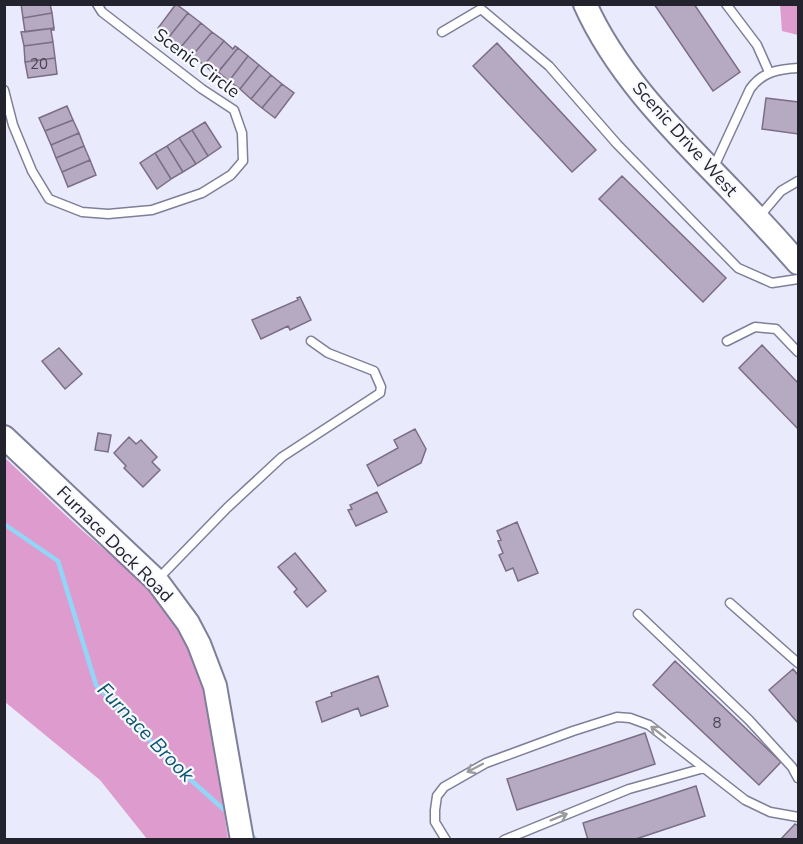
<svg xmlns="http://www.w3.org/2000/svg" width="803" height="844" viewBox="0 0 803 844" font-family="'Nunito Sans',sans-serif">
<rect width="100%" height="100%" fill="#e9eafb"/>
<!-- forest -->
<path fill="#de9cce" d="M780,5H798V35L782,31Z
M4,457C31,482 57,508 84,532C125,568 175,602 195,656C216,711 219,781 228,839H147L100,780L5,702Z"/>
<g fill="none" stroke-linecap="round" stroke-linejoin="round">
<!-- stream -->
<path stroke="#92d5f6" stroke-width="4.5" d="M4,524L58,561L96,685L173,764L230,815
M249,833L256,840"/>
</g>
<!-- building -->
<path fill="#b6a9c2" stroke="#7a6e85" stroke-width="1.5" d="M21,4H50L52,13L23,18Z
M176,4L188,13L169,37L158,28Z
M654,4H694L740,72L713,91Z
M52,13L54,28L25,32L23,18Z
M188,13L201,23L181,47L169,37Z
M201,23L212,32L192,56L181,47Z
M54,28V30H51L53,42L24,46L21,32Z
M212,32L224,41L204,65L192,56Z
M224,41L233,49L235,46L238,48L216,75L204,65Z
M53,42L55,58L25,62L24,46Z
M497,43L596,150L572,172L473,66Z
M238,48L248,56L229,81L218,72Z
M248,56L259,65L240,89L229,81Z
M55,58L57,74L28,78L25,62Z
M259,65L271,75L251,99L240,89Z
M271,75L282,84L262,108L251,99Z
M282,84L294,93L275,118L262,108Z
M766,98L798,102V134L762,129Z
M67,106L73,120L45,131L39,118Z
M73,120L79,133L51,145L45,131Z
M205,122L221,147L208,156L192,130Z
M192,130L208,156L196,164L179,138Z
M79,133L84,146L56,158L51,145Z
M179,138L196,164L183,172L167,146Z
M84,146L90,160L62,172L56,158Z
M167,146L183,172L171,179L155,153Z
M155,153L171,179L157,189L140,163Z
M90,160L96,175L68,187L62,172Z
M622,176L726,278L703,302L599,199Z
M300,297L311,320L290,330L288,326L261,339L252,320L298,300L297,298Z
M762,345L798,383V429L739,368Z
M59,348L82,374L65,389L42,361Z
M415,429L426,449L421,463L378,486L367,465L398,448L394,440Z
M98,433L111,435L108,452L95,450Z
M129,437L136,444L141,440L157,457L152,462L160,470L143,487L124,468L126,466L114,453Z
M377,492L387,512L356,526L348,510L352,509L350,505Z
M517,522L538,573L518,581L513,568L506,571L499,555L503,553L498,541L501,540L497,531Z
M295,553L326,591L307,607L294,592L297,589L278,567Z
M675,661L781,762L759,785L653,685Z
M793,669L798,675V723L769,690Z
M378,676L388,706L361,716L358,708L322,722L316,702L332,696L331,693Z
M645,733L655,764L517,810L507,779Z
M696,786L705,816L633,840H588L583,823Z
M795,824L798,826V840H780Z"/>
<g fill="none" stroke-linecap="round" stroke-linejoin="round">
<!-- lane casing -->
<g stroke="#7e7f99" stroke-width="11">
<path id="lane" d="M726,4L757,45L769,72
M442,32L481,9L549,66L617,144L738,268L772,283L798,279
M4,90L13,125L32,171L49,199L82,212L108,214L152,210L202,193L231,175L243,161L242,133L234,110L202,89L102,12L97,4
M713,169L750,89C762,72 778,69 798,68
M758,218L781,191L798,181
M727,341L755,327L776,329L798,352
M157,580L227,508L282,457L380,393L381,387L374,371L328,353L311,341
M730,603L798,663
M638,614L749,720L792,767L798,778
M446,840L435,822V810L437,796L444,787L486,763L573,731L617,717L630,718L649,725L745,800L770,812L798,817
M504,840L629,789L704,768"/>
</g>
<!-- secondary casing -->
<g stroke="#7e7f99" stroke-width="26">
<path id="secondary" d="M585,4C617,76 676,133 730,189C753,213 776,238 798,263
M4,437L157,581L188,623L199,644L215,686L242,840"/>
</g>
<!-- lane -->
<use href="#lane" stroke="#fff" stroke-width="8"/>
<!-- secondary -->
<use href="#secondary" stroke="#fff" stroke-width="22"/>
</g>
<!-- one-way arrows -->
<defs><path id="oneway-shaft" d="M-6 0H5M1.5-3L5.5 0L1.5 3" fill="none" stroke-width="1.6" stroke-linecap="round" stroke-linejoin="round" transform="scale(1.5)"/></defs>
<g stroke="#9c9ca0">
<use href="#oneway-shaft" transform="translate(658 732) rotate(-142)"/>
<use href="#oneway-shaft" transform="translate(475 768) rotate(152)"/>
<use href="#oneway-shaft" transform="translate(559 817) rotate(-22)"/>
</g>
<g text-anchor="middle" stroke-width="4.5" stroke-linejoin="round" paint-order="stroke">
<!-- number labels -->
<g font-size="15" fill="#474452">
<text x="39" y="69">20</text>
<text x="717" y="728">8</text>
</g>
<!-- street labels -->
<g font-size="18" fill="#22232d" stroke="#f8f9fe">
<text transform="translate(197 63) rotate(37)" y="6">Scenic Circle</text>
<text transform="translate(685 139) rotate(48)" y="6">Scenic Drive West</text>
<text transform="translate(115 544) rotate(45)" y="6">Furnace Dock Road</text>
</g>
<!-- water labels -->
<g font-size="20" font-style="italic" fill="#0c5470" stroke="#f8f9fe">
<text transform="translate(146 732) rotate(46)" y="7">Furnace Brook</text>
</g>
</g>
<!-- border -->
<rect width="803" height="844" fill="none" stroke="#22232d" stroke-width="12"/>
</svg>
